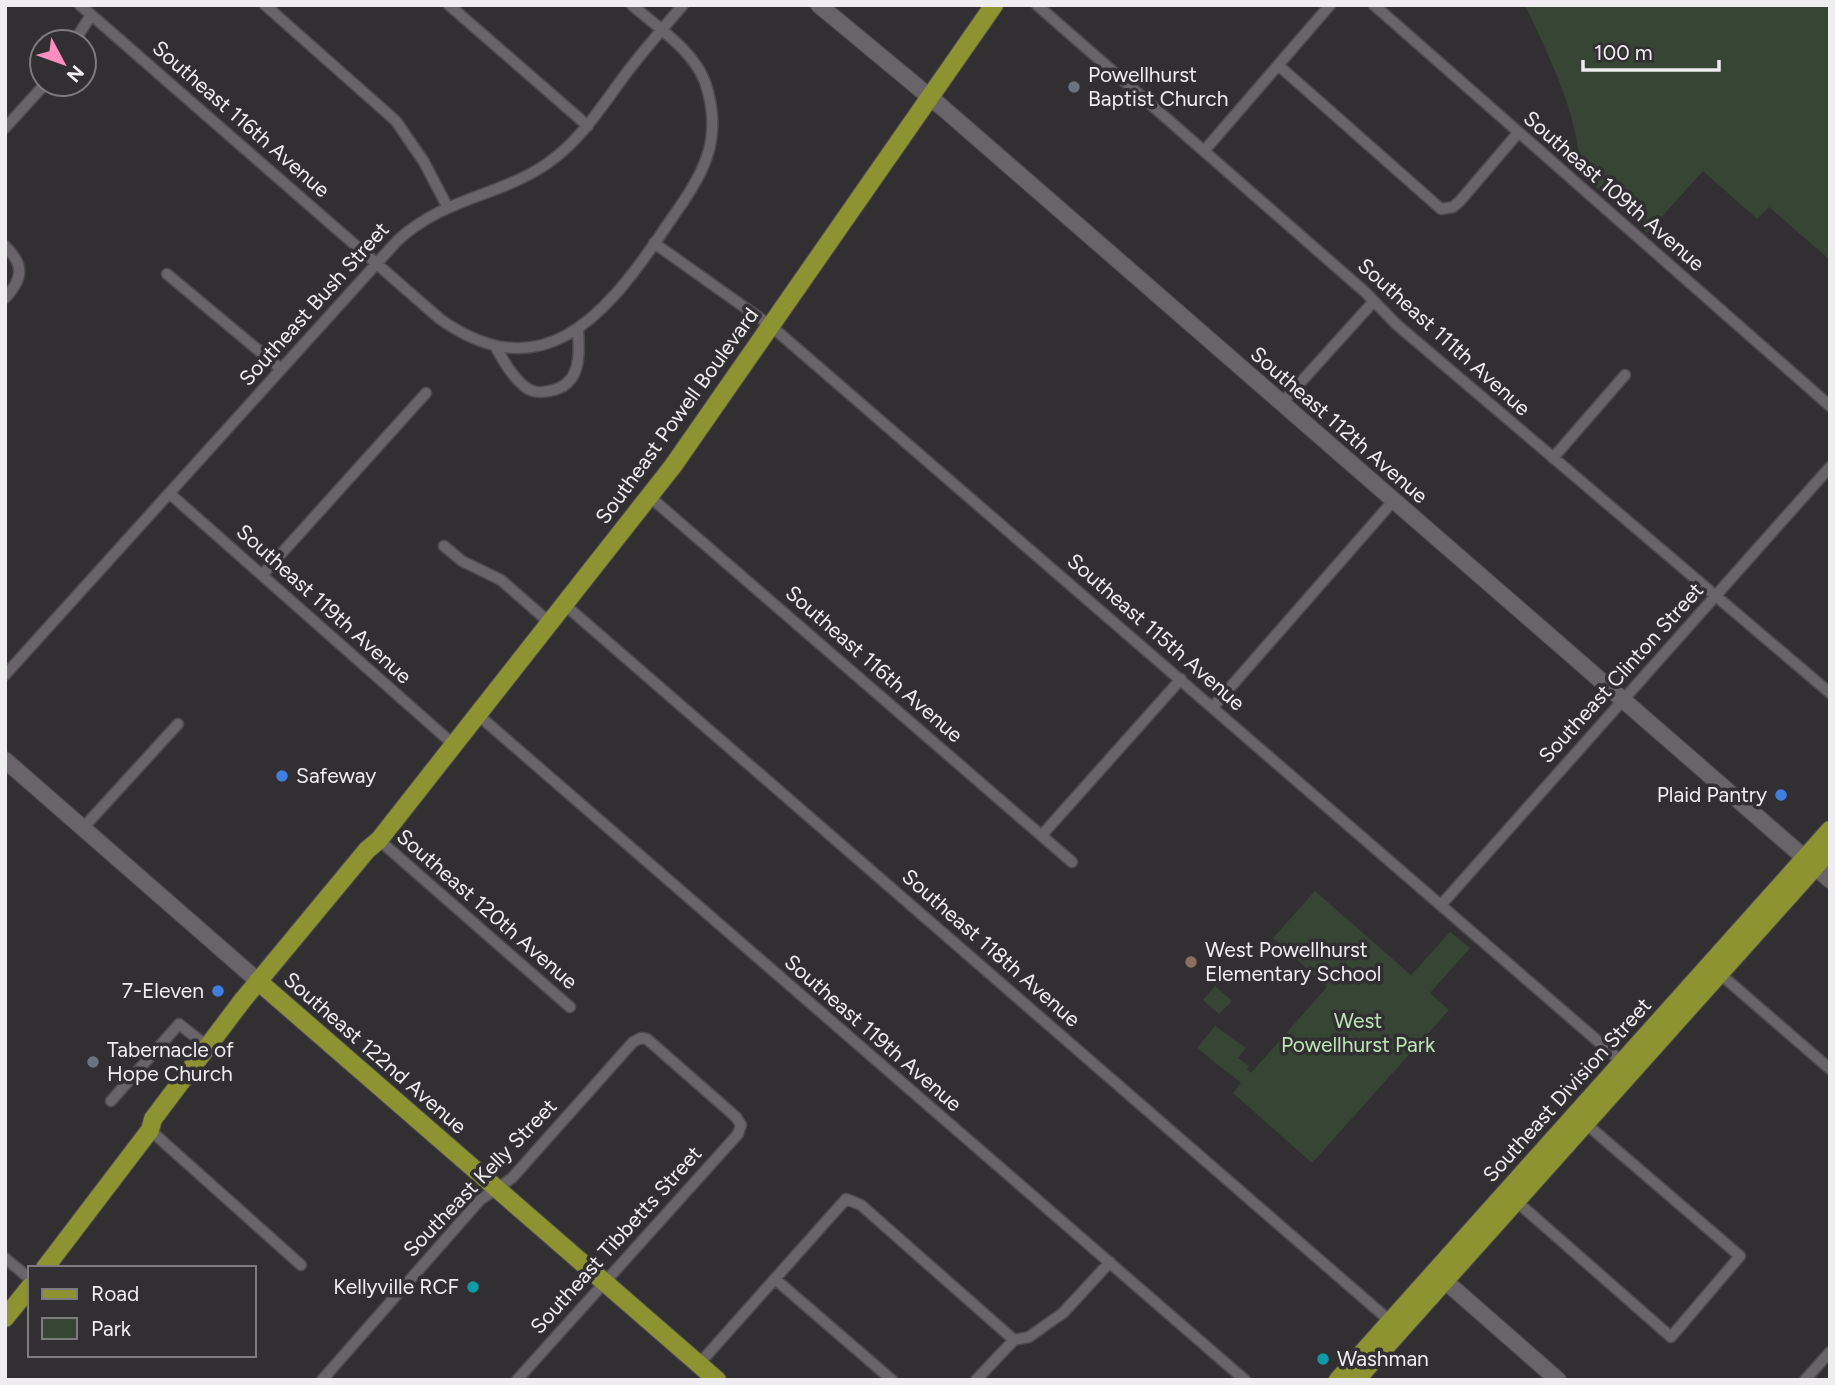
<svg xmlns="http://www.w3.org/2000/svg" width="1835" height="1385" viewBox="0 0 1835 1385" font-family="Figtree,sans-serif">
<rect width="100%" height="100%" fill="#322f33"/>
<!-- green -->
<path fill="#374534" d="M1525,5H1830V260L1769,207L1757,219L1703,171L1647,233L1581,173C1578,114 1550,58 1525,5Z
M1315,891L1411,975L1450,932L1470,948L1430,993L1449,1010L1312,1163L1233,1093L1241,1083L1197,1048L1215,1026L1246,1048L1238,1058L1249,1066L1247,1069L1251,1073L1327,987L1273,938Z
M1215,986L1232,1001L1219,1014L1203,1000Z"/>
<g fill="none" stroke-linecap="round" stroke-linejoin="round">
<!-- street casing -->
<g stroke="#4d4a4e" stroke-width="13">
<path id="street" d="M80,5L440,319C540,390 603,319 659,237C694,185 728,149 705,82C693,50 657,27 632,5
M265,5L396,121L424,162L447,206
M449,5L588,126
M1037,5L1365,292L1396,324L1830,693
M1374,5L1830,406
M74,42L91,15
M1278,65L1441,209L1453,207L1460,201L1518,133
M5,128L45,84
M1204,151L1330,5
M654,243L771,326L1622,1062
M5,246C25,265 23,279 5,298
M167,274L281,369
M495,346C503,360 511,375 524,386C532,393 540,393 549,391C581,386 580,355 578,330
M1282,403L1374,301
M1553,458L1625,375
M169,493L453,744
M650,497L1072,862
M444,546L462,561L501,580L550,623
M262,575L426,393
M565,605L1390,1321
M5,675L397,241C444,197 499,197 548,163C581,140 601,107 625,75C643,51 663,28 683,5
M1213,707L1394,500
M477,714L1245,1380
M83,828L178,724
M1042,835L1181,679
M379,840L570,1007
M1441,905L1830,467
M1719,973L1830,1069
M111,1101L179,1024L207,1046
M150,1130L301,1265
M1516,1201L1671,1337L1740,1256L1585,1123
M5,1258L30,1279
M775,1279L892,1380
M699,1364L846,1199L861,1205L1014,1340
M322,1380L480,1200L512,1178L633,1042L641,1038L647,1039L736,1117L741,1125L738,1134L517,1380
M976,1380L1014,1340L1029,1337L1063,1313L1110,1262
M1805,1380L1830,1352"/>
</g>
<!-- secondary casing -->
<g stroke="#4d4a4e" stroke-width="18">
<path id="secondary" d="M819,5L943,108L1830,880
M5,760L258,981
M1436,1273L1558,1380"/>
</g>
<!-- primary casing -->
<g stroke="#4d4a4e" stroke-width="20">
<path id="primary" d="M258,981L717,1380
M45,1268L150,1130L153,1119L242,1001L367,850L379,840L673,466L994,5
M5,1318L30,1287
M1338,1380L1830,830
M1356,1380L1830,850"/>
</g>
<!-- street -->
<use href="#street" stroke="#686469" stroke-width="10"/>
<!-- secondary -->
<use href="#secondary" stroke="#686469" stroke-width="16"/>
<!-- primary -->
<use href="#primary" stroke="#8e9332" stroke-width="18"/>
</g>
<!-- markers -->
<g fill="#6b7280" stroke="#322f33" stroke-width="2.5">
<circle cx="1074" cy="87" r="7"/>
<circle cx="93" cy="1062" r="7"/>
</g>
<g fill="#3f7fe0" stroke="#322f33" stroke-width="2.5">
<circle cx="282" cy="776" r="7"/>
<circle cx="1781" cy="795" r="7"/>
<circle cx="218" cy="991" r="7"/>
</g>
<circle fill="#8d6e63" stroke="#322f33" stroke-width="2.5" cx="1191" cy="962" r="7"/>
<g fill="#0f9aa8" stroke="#322f33" stroke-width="2.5">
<circle cx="473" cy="1287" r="7"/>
<circle cx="1323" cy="1359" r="7"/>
</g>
<g text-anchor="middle" stroke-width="7" stroke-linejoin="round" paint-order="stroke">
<!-- poi labels -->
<g font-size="21" fill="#efedf0" stroke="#322f33" text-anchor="start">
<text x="1088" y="82">Powellhurst<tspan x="1088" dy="24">Baptist Church</tspan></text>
<text x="296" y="783">Safeway</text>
<text x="1767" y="802" text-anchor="end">Plaid Pantry</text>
<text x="1205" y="957">West Powellhurst<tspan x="1205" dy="24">Elementary School</tspan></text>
<text x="204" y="998" text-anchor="end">7-Eleven</text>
<text x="107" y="1057">Tabernacle of<tspan x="107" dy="24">Hope Church</tspan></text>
<text x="459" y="1294" text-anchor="end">Kellyville RCF</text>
<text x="1337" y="1366">Washman</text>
</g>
<!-- street labels -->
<g font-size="21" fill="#efedf0" stroke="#322f33">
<text transform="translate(241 119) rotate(41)" y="7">Southeast 116th Avenue</text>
<text transform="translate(1614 191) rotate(41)" y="7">Southeast 109th Avenue</text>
<text transform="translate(314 304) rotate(-48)" y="7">Southeast Bush Street</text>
<text transform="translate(1444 337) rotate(42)" y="7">Southeast 111th Avenue</text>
<text transform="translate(677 416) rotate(-54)" y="7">Southeast Powell Boulevard</text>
<text transform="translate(1339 425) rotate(41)" y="7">Southeast 112th Avenue</text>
<text transform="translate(324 604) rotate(42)" y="7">Southeast 119th Avenue</text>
<text transform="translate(1156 632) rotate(41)" y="7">Southeast 115th Avenue</text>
<text transform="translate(874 664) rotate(41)" y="7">Southeast 116th Avenue</text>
<text transform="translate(1621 673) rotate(-48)" y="7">Southeast Clinton Street</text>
<text transform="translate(487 909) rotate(41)" y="7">Southeast 120th Avenue</text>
<text transform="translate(991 948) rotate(41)" y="7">Southeast 118th Avenue</text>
<text transform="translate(873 1033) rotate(41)" y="7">Southeast 119th Avenue</text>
<text transform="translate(375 1053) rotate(41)" y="7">Southeast 122nd Avenue</text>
<text transform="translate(1567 1090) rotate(-48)" y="7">Southeast Division Street</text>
<text transform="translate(480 1178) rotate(-46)" y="7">Southeast Kelly Street</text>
<text transform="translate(616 1240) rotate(-48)" y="7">Southeast Tibbetts Street</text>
</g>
<!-- park labels -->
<g font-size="21" fill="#bce5b5" stroke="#322f33">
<text x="1358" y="1028">West<tspan x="1358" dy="24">Powellhurst Park</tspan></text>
</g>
</g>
<!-- border -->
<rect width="1835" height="1385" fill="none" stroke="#efedf0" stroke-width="14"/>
<!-- legend -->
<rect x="28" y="1266" width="228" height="91" fill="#322f33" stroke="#7e7b7f" stroke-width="2"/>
<rect x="42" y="1289" width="35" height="10" fill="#8e9332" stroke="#7e7b7f" stroke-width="2"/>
<text x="91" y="1301" font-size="21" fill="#efedf0">Road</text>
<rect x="42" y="1318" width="35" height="21" fill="#374534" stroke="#7e7b7f" stroke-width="2"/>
<text x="91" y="1336" font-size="21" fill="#efedf0">Park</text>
<!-- north arrow -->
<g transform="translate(63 63) rotate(131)"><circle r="33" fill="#322f33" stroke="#7e7b7f" stroke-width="2"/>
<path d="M0-5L12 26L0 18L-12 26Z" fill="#fd8ebe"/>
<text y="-10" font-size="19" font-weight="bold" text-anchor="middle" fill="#efedf0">N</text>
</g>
<!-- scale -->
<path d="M1583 60v10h136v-10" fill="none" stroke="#efedf0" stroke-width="3.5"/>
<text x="1594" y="60" font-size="21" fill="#efedf0" stroke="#322f33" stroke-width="5" paint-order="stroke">100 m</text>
</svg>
